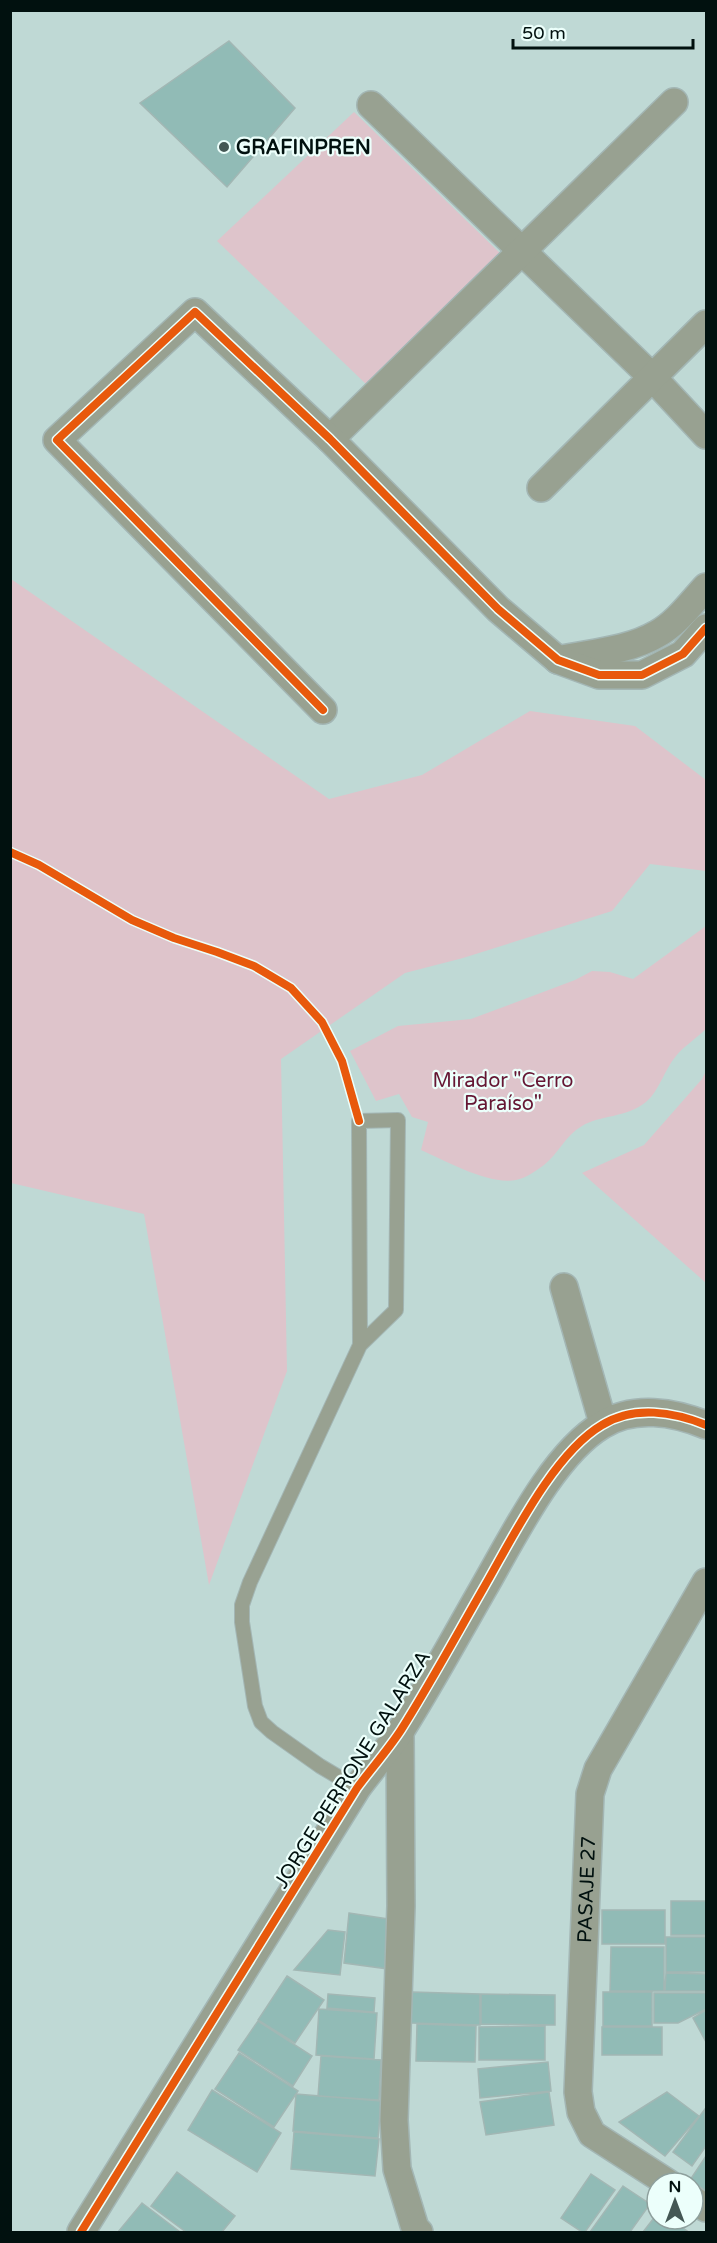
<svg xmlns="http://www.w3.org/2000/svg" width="717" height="2243" viewBox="0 0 717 2243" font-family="'Varela Round',sans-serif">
<rect width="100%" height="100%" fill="#bfd9d5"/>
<!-- green -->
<path fill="#dec4cb" d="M354,112L502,255L368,386L217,241Z
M11,579L329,799L422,775L530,711L635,726L706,780V871L650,864L612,911L463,958L405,973L281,1059L287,1371L209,1585L144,1214L11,1183Z
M706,926V1029C697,1038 684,1046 676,1056C664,1070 660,1090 646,1102C626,1118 600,1115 582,1126C565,1136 558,1154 544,1165C536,1171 526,1178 516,1180C488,1185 446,1161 421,1150L428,1122L412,1117L399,1094L376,1101L350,1051L398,1026L471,1019L575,980L592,971L610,972L633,979Z
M706,1071V1283L582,1173L644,1145L702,1079Z"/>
<!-- building -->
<path fill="#91bbb6" stroke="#a2b7b4" stroke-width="1.5" d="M229,41L295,108L227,187L140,103Z
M671,1901H706V1935H671Z
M602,1910H665V1944H602Z
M349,1913L388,1919L396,1970L344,1963Z
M328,1930L345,1932L340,1975L294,1970Z
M666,1937H706V1972H666Z
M611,1947H664V1991H610Z
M666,1973L706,1974V1991H665Z
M287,1976L324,2000L295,2043L258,2020Z
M412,1992L480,1994V2025L411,2023Z
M603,1992H652V2026H603Z
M654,1993H706V2009L678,2023H654Z
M328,1994L375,1998L374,2012L327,2008Z
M481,1994L555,1995V2025L481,2024Z
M319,2009L377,2013L374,2059L316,2055Z
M706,2010V2042L693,2018Z
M258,2021L312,2056L293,2086L238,2050Z
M417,2024L476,2026L475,2062L416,2061Z
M545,2026V2060H479V2027Z
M602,2027H662V2055H602Z
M239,2053L298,2091L274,2127L215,2089Z
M321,2056L381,2060L379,2100L318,2096Z
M548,2062L551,2091L480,2098L478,2069Z
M212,2090L281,2133L257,2172L188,2130Z
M549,2092L554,2125L486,2135L480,2102Z
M667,2092L699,2116L665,2156L619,2122Z
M296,2094L381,2101L378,2138L293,2131Z
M705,2109L706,2146L692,2166L673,2152Z
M294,2132L379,2139L375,2176L291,2169Z
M706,2156V2191L690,2180Z
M177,2172L235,2216L222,2232H186L151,2206Z
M591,2174L615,2190L585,2232H582L561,2218Z
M623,2186L650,2204L630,2232H590Z
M142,2203L180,2232H118Z
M657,2214V2219H670L687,2231L685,2232H643Z"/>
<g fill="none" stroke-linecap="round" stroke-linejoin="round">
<!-- lane casing -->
<g stroke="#a3b6b4" stroke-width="16">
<path id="lane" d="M357,1788L320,1766L272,1732L261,1722L255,1706L242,1622V1605L250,1582L360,1345L396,1310L398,1120L359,1121L360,1345"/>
</g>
<!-- street casing -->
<g stroke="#a3b6b4" stroke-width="30">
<g id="street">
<path d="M371,105L652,377L706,435"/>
<path d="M330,439L674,102"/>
<path d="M541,488L706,324"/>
<path d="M558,660C590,653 628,651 657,634C676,624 692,602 706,587"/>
<path d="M323,710L57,440L195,312L330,439L498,609L558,660L599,675H642L683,654L706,628"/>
<path d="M564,1287L603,1423"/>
<path d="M400,1731L401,1906L394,2120L397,2169L415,2228L419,2232"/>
<path id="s1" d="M668,2183L592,2134L581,2112L578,2092L590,1794L598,1769L706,1582"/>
<path d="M693,2200L706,2208"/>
<path d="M81,2232L357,1788C371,1769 388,1750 401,1730C430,1684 456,1636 483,1589C512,1539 553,1454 602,1425C634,1405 674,1412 706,1425"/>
</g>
</g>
<!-- lane -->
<use href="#lane" stroke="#98a191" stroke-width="14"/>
<!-- street -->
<use href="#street" stroke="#98a191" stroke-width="27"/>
<!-- cycleway casing -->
<g stroke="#ecfffb" stroke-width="11">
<path id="cycleway" d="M323,710L57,440L195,312L330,439L498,609L558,660L599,675H642L683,654L706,628
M10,852L39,865L132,920L174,938L217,952L254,966L291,988L322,1022L342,1061L359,1121
M81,2232L357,1788C371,1769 388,1750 401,1730C430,1684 456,1636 483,1589C512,1539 553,1454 602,1425C634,1405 674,1412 706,1425"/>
</g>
<!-- cycleway -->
<use href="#cycleway" stroke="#e8590c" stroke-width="8"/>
</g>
<!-- markers -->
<circle fill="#445754" stroke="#ecfffb" stroke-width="2" cx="224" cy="147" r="6"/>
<g text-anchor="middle" stroke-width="4.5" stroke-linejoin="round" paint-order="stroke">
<!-- poi labels -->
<g font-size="20" font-weight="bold" fill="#01110f" stroke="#ecfffb" text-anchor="start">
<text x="236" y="154">GRAFINPREN</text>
</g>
<!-- park labels -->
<g font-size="20" fill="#651633" stroke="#ecfffb">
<text x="503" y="1087">Mirador "Cerro<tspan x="503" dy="23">Paraíso"</tspan></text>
</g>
<!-- street labels -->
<g font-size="20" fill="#01110f" stroke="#ecfffb">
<text transform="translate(352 1769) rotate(-58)" y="7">JORGE PERRONE GALARZA</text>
<text dy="7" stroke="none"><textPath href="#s1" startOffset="338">PASAJE 27</textPath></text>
</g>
</g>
<!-- border -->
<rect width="717" height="2243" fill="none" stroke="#01110f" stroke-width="24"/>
<!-- north arrow -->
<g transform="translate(675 2201)"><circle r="28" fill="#ecfffb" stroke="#8ea09d" stroke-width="1.5"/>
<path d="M0-4.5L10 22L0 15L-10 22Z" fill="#445754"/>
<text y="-9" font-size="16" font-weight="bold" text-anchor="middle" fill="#01110f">N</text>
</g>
<!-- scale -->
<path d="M513 39v9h180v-9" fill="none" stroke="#01110f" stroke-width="3"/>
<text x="522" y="39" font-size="18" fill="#01110f" stroke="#ecfffb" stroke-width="4.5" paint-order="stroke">50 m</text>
</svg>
